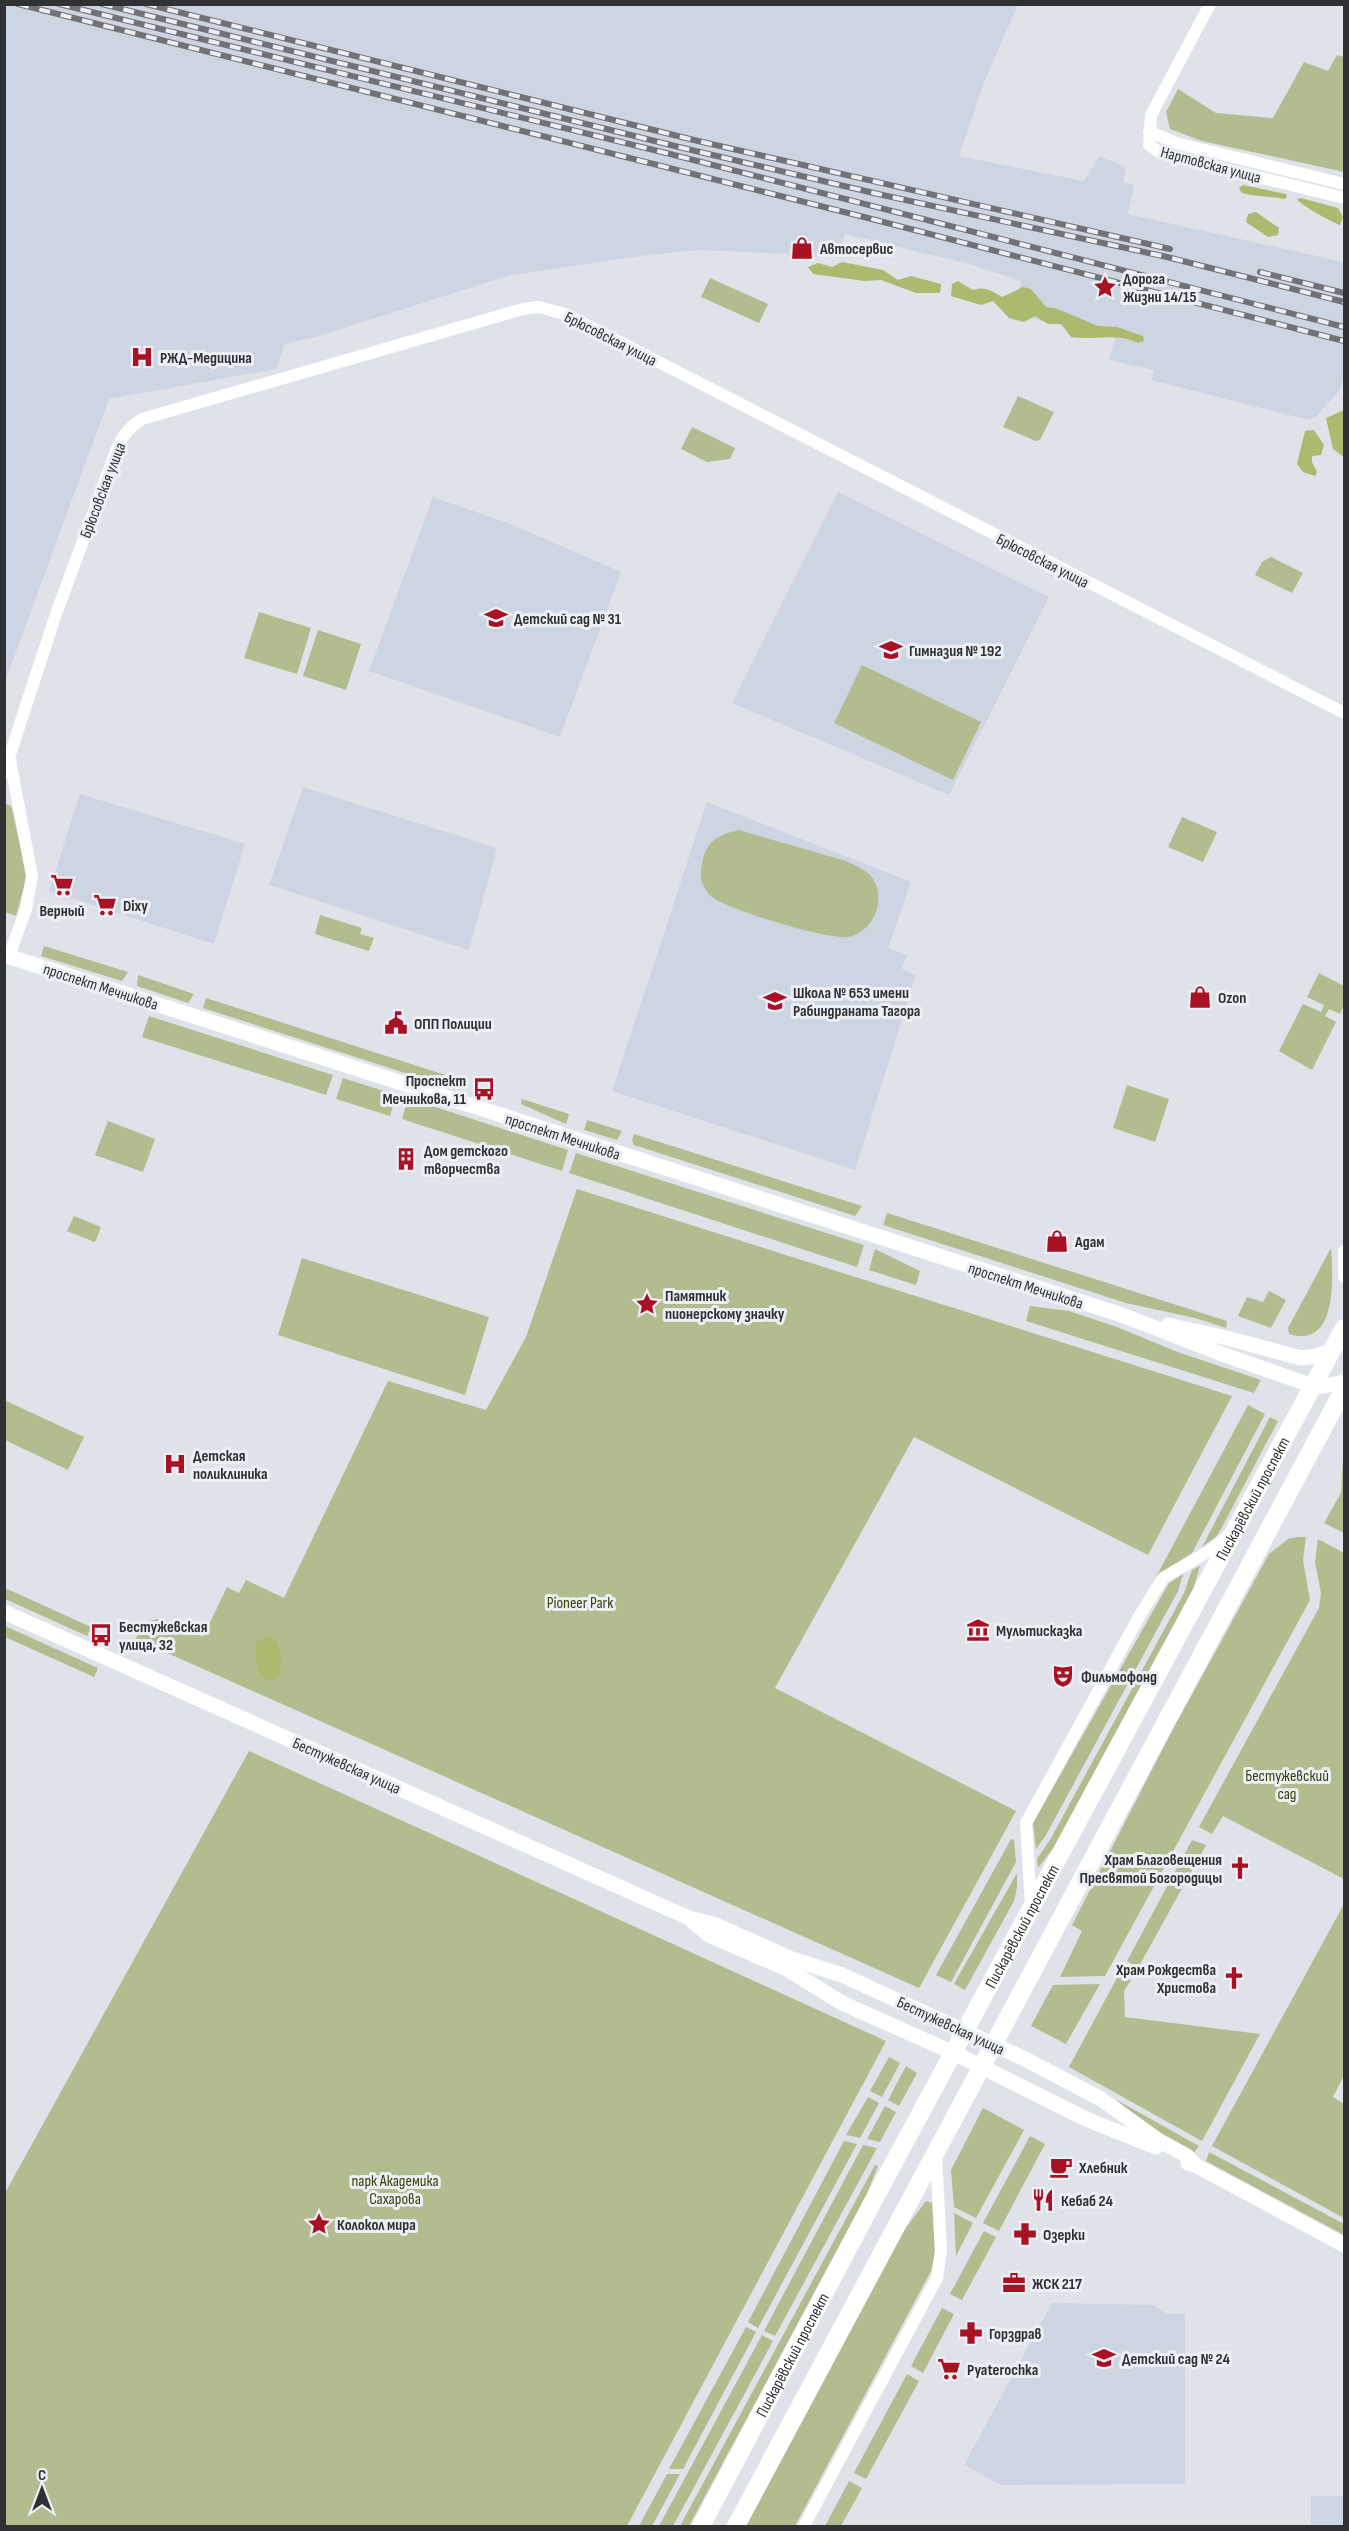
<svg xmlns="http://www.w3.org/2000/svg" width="1349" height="2531" viewBox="0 0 1349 2531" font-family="'Sofia Sans Condensed',sans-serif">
<rect width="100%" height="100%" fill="#dfe2e9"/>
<!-- built -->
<path fill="#ced5e2" d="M5,5H1018L984,82L959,156L1084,181L1099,156L1126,167L1123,182L1134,185L1128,214L1344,262V376L1339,391L1315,418L1308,420L1151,380L1154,370L1109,360L1115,338L1012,314L1021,281L969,264L845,234L838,256L700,250L647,255L507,276L313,338L285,344L276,369L109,399L5,682Z
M838,492L1049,597L949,795L732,703Z
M433,497L511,524L621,572L560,737L369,671Z
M303,787L497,848L469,950L269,885Z
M80,794L245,844L214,944L49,891Z
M707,802L911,882L888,948L907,955L902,969L916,975L855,1170L612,1091Z
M1052,2303L1154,2305L1166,2314H1185V2484L1001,2485L964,2465Z
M1311,2496H1344V2526H1311Z"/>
<!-- green -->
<path fill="#b2bc8e" d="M1337,55L1344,57V172L1202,141L1170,129L1166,112L1178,89L1216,113L1273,118L1304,62L1328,71Z
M710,278L768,304L759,323L701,297Z
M1018,396L1054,412L1040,440L1036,441L1003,427Z
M692,427L735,448L730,459L707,462L681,449Z
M1271,557L1303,573L1292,593L1255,575L1262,562Z
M259,612L311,628L297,674L244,658Z
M318,630L361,644L346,690L303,676Z
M862,665L981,722L953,780L834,723Z
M4,804L10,805L12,809L27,876L16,916L5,912Z
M1182,817L1217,832L1203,862L1168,847Z
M739,830L846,861C856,866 867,870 873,879C887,899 873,933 848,937C829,940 728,910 712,897C702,889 699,877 702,864C706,841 717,835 739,830Z
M320,915L362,928L360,934L374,938L369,951L315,934Z
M44,946L128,972L122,981L41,956Z
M1319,973L1344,986V1005L1340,1014L1329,1009L1325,1016L1336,1022L1312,1070L1279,1051L1303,1004L1321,1012L1324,1005L1307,997Z
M138,975L194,994L188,1003L137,986Z
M206,998L467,1082L466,1086L427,1080L203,1008Z
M149,1016L333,1075L326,1095L142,1037Z
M343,1078L396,1095L390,1116L336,1099Z
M1127,1085L1169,1099L1155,1142L1113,1128Z
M408,1098L568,1150L562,1171L402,1119Z
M522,1099L569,1114L566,1124L521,1104Z
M587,1120L622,1131L617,1140L584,1130Z
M108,1121L155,1139L143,1172L95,1155Z
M634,1134L862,1206L855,1216L634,1145L632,1140Z
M576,1153L864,1245L857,1267L569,1173Z
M577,1189L1232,1396L1148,1555L914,1437L775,1688L1016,1811L919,1988L136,1639L142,1623L157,1619L165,1620L203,1637L227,1587L239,1593L246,1580L284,1598L388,1381L486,1410L526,1337Z
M887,1213L1227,1321L1226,1328L1195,1318L1126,1303L883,1225Z
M74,1216L101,1227L95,1242L67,1231Z
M1331,1248C1333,1277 1338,1349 1289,1334L1288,1328Z
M875,1249L920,1271L916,1285L869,1270Z
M302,1258L489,1317L465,1395L278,1335Z
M1269,1291L1286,1300L1271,1328L1238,1316L1247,1297L1263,1302Z
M1030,1306L1069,1311L1117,1327L1175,1351L1261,1380L1254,1393L1026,1321Z
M4,1400L84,1437L68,1470L5,1440Z
M1248,1405L1265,1414L1192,1553L1156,1577Z
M1270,1417L1278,1421L1221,1529L1216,1537L1202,1547Z
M1344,1440V1533L1324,1523L1341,1493Z
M1298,1537H1306L1303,1560L1310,1600L1105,1976L1060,1977L1082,1931L1072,1925L1172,1731L1269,1554L1288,1539Z
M1318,1539L1344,1553V1879L1223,1816L1212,1834L1199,1827L1319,1608L1321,1593L1315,1562Z
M1200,1566L1190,1599L1057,1843L1038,1868L1037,1859L1050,1840L1184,1593L1192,1570Z
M1183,1574L1178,1591L1046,1835L1036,1849L1033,1823L1169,1583Z
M5,1588L91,1627L87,1636L5,1599Z
M5,1626L98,1668L94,1677L5,1637Z
M249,1751L886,2041L627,2526H5V2193Z
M1011,1839L1014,1840L1016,1862L951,1982L936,1975Z
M1192,1840L1206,1845L1138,1968L1127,1961Z
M1017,1873V1888L1014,1901L965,1990L954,1984Z
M1344,1904V2075L1333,2097L1344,2104V2218L1212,2146Z
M1118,1976L1131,1980L1124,1991L1125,2017L1260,2034L1202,2141L1069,2067Z
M1100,1984L1066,2044L1031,2026L1053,1985Z
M889,2057L900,2063L882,2097L870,2091Z
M906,2066L917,2073L899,2106L888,2100Z
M868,2097L879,2103L860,2138L846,2135Z
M1115,2099L1199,2146L1193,2154L1161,2136Z
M885,2106L896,2112L880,2142L867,2139Z
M983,2108L1024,2130L976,2218L954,2207L951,2170Z
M1030,2136L1045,2144L999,2231L983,2223Z
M844,2141L857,2144L758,2328L748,2322Z
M863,2145L877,2148L775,2336L764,2331Z
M1209,2152L1344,2224V2235L1206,2161Z
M875,2165L878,2166L866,2196L689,2526H680Z
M926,2201L932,2203L935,2254L931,2271L795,2526H744L902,2233Z
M954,2213L973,2223L956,2256Z
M984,2231L996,2237L962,2300L950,2294Z
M942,2308L954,2314L923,2373L911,2366Z
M746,2327L756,2332L683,2469H669Z
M762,2335L773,2341L673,2526H659Z
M907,2374L919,2381L866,2479L854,2473Z
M667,2474H680L652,2526H639Z
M849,2481L862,2488L841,2526H825Z"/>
<!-- forest -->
<path fill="#abba6f" d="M1243,185L1286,194L1287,196L1285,199C1270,196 1256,197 1242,193L1239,188Z
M1301,198L1338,208L1343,217L1340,225C1333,223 1299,204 1297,199Z
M1256,212L1279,228L1278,235L1268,237L1246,222L1248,214Z
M842,262L883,270L898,280L911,276L941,284L940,293H916L881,280L864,281L813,274L808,267L818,263L832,267Z
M958,281L973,290C985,286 991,290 1002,297L1023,287L1031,289L1046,307L1055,308L1098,326L1117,327L1143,336L1144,341L1138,343C1114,332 1094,341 1071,337L1061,324H1048L1035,316L1024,322L1009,318L993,301L981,305L951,296L952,284Z
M1344,410V457L1333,449L1326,418Z
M1314,430L1324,445L1321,455L1312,456V462L1317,472L1315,476L1303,472L1297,464L1305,431Z
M268,1637H272C282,1645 282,1665 279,1676L271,1681L260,1676L256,1660V1641Z"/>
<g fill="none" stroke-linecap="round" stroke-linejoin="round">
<!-- minor -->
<path stroke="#fff" stroke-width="12" d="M1210,4L1151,115L1149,145L1158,151L1176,157L1344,198
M1149,131L1176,143L1344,184
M4,773L56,614L116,451C122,436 129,428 142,419L523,309L539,307L565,314L1344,713
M9,956L26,909L32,876L10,760
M1344,1251V1277
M1031,1906L1026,1823L1140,1615L1163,1578L1209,1551L1228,1536
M804,2526L937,2278L941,2250L936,2155"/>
<!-- tertiary -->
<path stroke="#fff" stroke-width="15" d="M4,955L1122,1315L1222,1354L1313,1386H1324L1344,1382
M1168,1325L1227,1338L1301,1358L1317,1356L1333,1349
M4,1612L689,1918L716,1925L792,1959L842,1975L1025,2059L1101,2099L1158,2140L1187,2156L1195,2165
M693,1922L709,1935L787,1969L842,2003L954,2053L1086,2119L1156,2147
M1188,2163L1195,2165L1344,2245"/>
<!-- primary -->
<g stroke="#fff" stroke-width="18">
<path id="s1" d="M701,2526L885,2179L1344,1328"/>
<path d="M736,2526L1344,1389"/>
</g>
<!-- rail casing -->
<g stroke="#707276" stroke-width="6">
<path id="rail" d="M18,4L864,217L1344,341
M59,4L670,154L1344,327
M102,4L683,148L878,194L1167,257L1344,302
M146,4L698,141L1170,249
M1260,272L1344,293"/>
</g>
<!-- rail -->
<use href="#rail" stroke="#ecf0f6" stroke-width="4" stroke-dasharray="11" stroke-linecap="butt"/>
</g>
<!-- icons -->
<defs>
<g id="shop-bare" transform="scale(1.8)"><path d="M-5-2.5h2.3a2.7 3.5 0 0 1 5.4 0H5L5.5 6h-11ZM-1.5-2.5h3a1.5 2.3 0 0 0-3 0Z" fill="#a91224" stroke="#ecf0f6" stroke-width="2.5" paint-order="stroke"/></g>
<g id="sight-bare" transform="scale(1.8)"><path d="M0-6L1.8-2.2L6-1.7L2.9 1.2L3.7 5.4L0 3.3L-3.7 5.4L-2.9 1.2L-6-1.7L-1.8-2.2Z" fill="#a91224" stroke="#ecf0f6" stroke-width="2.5" paint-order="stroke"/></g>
<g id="hospital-bare" transform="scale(1.8)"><path d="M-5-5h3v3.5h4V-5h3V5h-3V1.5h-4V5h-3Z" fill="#a91224" stroke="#ecf0f6" stroke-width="2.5" paint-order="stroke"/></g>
<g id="school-bare" transform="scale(1.8)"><path d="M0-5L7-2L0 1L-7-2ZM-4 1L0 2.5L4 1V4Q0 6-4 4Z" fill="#a91224" stroke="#ecf0f6" stroke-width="2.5" paint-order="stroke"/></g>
<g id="supermarket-bare" transform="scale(1.8)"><path d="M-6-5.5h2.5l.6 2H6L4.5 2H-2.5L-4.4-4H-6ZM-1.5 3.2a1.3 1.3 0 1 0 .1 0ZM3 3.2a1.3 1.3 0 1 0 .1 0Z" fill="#a91224" stroke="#ecf0f6" stroke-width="2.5" paint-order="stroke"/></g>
<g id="civic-bare" transform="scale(1.8)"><path d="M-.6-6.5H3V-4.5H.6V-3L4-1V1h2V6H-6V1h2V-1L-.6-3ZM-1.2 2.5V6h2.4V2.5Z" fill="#a91224" stroke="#ecf0f6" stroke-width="2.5" paint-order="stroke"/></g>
<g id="bus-bare" transform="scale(1.8)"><path d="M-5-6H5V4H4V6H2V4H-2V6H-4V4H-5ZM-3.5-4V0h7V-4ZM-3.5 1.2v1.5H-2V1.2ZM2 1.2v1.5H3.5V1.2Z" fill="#a91224" stroke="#ecf0f6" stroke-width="2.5" paint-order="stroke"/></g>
<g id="building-bare" transform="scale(1.8)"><path d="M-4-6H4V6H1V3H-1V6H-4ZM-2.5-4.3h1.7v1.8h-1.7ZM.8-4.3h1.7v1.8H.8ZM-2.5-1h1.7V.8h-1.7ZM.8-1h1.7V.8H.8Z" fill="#a91224" stroke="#ecf0f6" stroke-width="2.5" paint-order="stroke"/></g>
<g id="museum-bare" transform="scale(1.8)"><path d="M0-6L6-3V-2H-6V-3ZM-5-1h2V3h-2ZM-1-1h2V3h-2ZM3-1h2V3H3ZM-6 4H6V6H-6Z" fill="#a91224" stroke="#ecf0f6" stroke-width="2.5" paint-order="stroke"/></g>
<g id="theatre-bare" transform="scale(1.8)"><path d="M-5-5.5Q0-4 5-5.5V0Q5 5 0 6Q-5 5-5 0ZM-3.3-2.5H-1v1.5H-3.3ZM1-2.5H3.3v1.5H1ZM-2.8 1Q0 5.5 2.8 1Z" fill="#a91224" stroke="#ecf0f6" stroke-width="2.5" paint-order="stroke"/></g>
<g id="church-bare" transform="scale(1.8)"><path d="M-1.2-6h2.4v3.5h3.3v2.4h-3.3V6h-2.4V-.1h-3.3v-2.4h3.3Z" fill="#a91224" stroke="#ecf0f6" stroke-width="2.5" paint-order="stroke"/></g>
<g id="cafe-bare" transform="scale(1.8)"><path d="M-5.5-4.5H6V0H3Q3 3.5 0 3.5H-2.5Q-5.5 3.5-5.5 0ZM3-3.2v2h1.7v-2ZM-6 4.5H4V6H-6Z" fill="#a91224" stroke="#ecf0f6" stroke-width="2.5" paint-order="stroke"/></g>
<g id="restaurant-bare" transform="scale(1.8)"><path d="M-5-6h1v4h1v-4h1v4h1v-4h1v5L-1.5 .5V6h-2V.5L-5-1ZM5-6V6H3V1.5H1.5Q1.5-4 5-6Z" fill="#a91224" stroke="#ecf0f6" stroke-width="2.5" paint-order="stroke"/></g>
<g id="pharmacy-bare" transform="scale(1.8)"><path d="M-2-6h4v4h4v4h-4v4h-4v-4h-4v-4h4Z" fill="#a91224" stroke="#ecf0f6" stroke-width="2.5" paint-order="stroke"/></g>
<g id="office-bare" transform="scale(1.8)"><path d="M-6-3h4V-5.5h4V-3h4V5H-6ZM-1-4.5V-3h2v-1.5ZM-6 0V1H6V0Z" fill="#a91224" stroke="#ecf0f6" stroke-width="2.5" paint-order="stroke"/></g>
</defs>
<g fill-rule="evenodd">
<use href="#shop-bare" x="802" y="248"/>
<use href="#sight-bare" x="1105" y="287"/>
<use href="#hospital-bare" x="142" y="357"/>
<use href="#school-bare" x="496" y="618"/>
<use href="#school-bare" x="891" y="650"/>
<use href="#supermarket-bare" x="62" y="885"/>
<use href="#supermarket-bare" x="105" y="905"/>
<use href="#shop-bare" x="1200" y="997"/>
<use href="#school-bare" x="775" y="1001"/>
<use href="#civic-bare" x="396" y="1023"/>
<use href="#bus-bare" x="484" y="1089"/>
<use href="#building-bare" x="406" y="1159"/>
<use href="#shop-bare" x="1057" y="1241"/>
<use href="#sight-bare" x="647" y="1304"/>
<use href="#hospital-bare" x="175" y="1464"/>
<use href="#museum-bare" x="978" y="1630"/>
<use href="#bus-bare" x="101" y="1635"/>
<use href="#theatre-bare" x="1063" y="1676"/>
<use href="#church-bare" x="1240" y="1868"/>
<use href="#church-bare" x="1234" y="1978"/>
<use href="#cafe-bare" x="1061" y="2167"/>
<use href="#restaurant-bare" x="1043" y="2200"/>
<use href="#sight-bare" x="319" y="2224"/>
<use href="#pharmacy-bare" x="1025" y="2234"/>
<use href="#office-bare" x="1014" y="2283"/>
<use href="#pharmacy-bare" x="971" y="2333"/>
<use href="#school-bare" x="1104" y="2358"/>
<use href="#supermarket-bare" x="949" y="2369"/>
</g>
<g text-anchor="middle" stroke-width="6" stroke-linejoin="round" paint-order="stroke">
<!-- street labels -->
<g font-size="16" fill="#303134" stroke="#ecf0f6">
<text transform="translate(1211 164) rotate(15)" y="6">Нартовская улица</text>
<text transform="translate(611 338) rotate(27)" y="6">Брюсовская улица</text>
<text transform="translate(102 490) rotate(-69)" y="6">Брюсовская улица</text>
<text transform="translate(1043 560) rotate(27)" y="6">Брюсовская улица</text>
<text transform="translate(101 986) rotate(18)" y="6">проспект Мечникова</text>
<text transform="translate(563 1136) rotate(18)" y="6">проспект Мечникова</text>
<text transform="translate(1026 1285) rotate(18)" y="6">проспект Мечникова</text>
<text dy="6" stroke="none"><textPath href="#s1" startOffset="1166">Пискарёвский проспект</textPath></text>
<text transform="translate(347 1765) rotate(24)" y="6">Бестужевская улица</text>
<text dy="6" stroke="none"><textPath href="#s1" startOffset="680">Пискарёвский проспект</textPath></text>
<text transform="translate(951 2025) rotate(25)" y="6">Бестужевская улица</text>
<text dy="6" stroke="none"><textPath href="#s1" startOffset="194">Пискарёвский проспект</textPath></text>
</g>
<!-- poi labels -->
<g font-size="16" font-weight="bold" fill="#303134" stroke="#ecf0f6" text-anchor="start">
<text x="820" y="254">Автосервис</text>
<text x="1123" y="284">Дорога<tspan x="1123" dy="18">Жизни 14/15</tspan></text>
<text x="160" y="363">РЖД-Медицина</text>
<text x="514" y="624">Детский сад № 31</text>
<text x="909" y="656">Гимназия № 192</text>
<text x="123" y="911">Dixy</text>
<text x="62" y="916" text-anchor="middle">Верный</text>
<text x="793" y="998">Школа № 653 имени<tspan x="793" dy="18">Рабиндраната Тагора</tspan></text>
<text x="1218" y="1003">Ozon</text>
<text x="414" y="1029">ОПП Полиции</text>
<text x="466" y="1086" text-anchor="end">Проспект<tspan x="466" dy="18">Мечникова, 11</tspan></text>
<text x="424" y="1156">Дом детского<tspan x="424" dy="18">творчества</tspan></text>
<text x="1075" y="1247">Адам</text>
<text x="665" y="1301">Памятник<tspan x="665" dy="18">пионерскому значку</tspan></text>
<text x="193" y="1461">Детская<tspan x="193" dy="18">поликлиника</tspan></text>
<text x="119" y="1632">Бестужевская<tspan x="119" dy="18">улица, 32</tspan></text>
<text x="996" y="1636">Мультисказка</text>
<text x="1081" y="1682">Фильмофонд</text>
<text x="1222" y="1865" text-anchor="end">Храм Благовещения<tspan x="1222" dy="18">Пресвятой Богородицы</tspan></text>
<text x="1216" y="1975" text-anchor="end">Храм Рождества<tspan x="1216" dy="18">Христова</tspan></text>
<text x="1079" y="2173">Хлебник</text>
<text x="1061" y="2206">Кебаб 24</text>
<text x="337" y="2230">Колокол мира</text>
<text x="1043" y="2240">Озерки</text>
<text x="1032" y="2289">ЖСК 217</text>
<text x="989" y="2339">Горздрав</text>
<text x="1122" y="2364">Детский сад № 24</text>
<text x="967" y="2375">Pyaterochka</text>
</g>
<!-- park labels -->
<g font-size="16" fill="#374004" stroke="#ecf0f6">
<text x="580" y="1608">Pioneer Park</text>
<text x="1287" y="1781">Бестужевский<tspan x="1287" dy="18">сад</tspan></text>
<text x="395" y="2186">парк Академика<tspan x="395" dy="18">Сахарова</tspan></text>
</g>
</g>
<!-- border -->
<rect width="1349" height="2531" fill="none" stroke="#303134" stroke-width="12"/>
<!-- north arrow -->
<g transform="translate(42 2489)" stroke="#ecf0f6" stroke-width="4.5" paint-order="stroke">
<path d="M0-4.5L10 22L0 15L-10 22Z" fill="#303134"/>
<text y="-9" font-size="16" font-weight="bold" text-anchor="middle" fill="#303134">С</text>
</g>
</svg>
